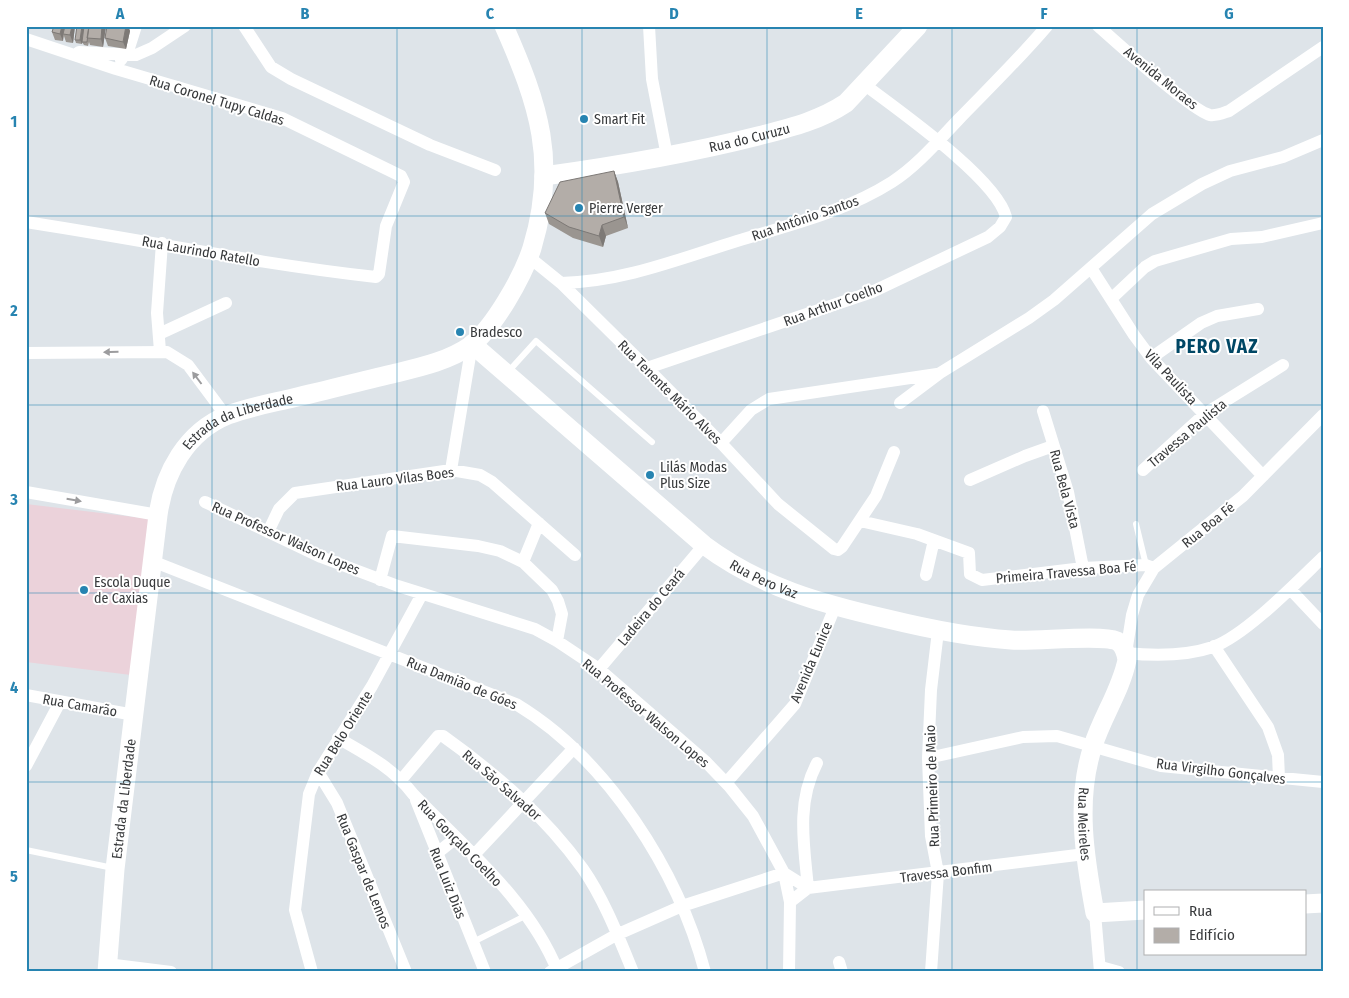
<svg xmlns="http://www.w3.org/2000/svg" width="1349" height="998" viewBox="0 0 1349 998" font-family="'Fira Sans Condensed',sans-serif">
<rect width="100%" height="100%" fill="#dee4e9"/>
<!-- education -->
<path fill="#ebd2da" d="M26,504L151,519L131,675L26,662Z"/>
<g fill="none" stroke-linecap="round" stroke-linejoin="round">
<!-- lane -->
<path stroke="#fff" stroke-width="6" d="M507,373L536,341L652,442
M1136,524L1146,565
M26,850L113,868
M473,942L527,915"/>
<!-- street -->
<path stroke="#fff" stroke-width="12" d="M244,26L271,67L291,79L430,145L495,170
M649,26L652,79L667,156
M1098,26C1116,42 1193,112 1210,115C1217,116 1223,113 1229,111L1323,47
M26,39L116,69L282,118L401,176L404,182L386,226L379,274L376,277C259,264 143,240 26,222
M79,52L136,55L152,48L185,26
M121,60L129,48L136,26
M529,257L561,283L647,368L721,443L778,504L834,549L838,550L842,547L876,496L894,452
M1091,268L1134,335L1151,358L1263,476
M561,283C622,282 679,259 737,241C789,225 845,212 892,182C917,166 938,141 958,120C988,89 1019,59 1047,26
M1111,299L1145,267L1155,261L1231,239L1262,237L1323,223
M159,334L226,303
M160,351L157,313L162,243
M26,353L167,352L188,365L226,416
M1151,358L1201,323L1217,316L1258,309
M647,368L872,292L988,237L1000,227L1006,217C997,179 898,110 865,85
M900,403L940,373L1029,318L1054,300L1152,214L1202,184L1230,171L1283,157L1323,140
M1043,411L1068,492L1083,568
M1323,415L1243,496L1154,568L1138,595L1132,615L1126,653C1154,656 1186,656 1213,647C1246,635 1297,582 1323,557
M721,443L751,410L769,399L937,374
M451,470L472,344
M1143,470L1206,413L1283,365
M970,480L1025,456L1053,446
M26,492L158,515
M205,502L321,557L398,586L535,629L557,641L599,669L705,761L729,786L753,816L784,873L790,902L789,972
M860,521L917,534L969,553L970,574L982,580L1083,568L1146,565L1154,568
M268,532L279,509L295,493L451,470L480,475L492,482L575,555
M152,561L516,704C607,759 678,870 705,972
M523,562L539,523
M926,575L934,540
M380,580L392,536L478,546L500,551L523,562L552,590L558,601L562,614L557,641
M1290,589L1323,624
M1214,646L1268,727L1278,755L1279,778
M599,669L704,545
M26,695L134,715
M338,738C366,754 393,768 413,794C465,848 530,901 558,972
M928,758L1023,737L1057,736L1161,766L1323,782
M26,766L60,702
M318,772L337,803L406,972
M402,779L438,736H443C496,774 545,816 583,869C604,899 619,938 633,972
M726,783L795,704L835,607
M416,800L485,972
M436,854L456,838
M473,856L574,748
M808,888C804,845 796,803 817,763
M790,902L808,888L1085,854
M1095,913L1100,972
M839,962L842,972
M107,964L171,972
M1101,967L1119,972
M312,972L295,910L309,794L318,772L372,686L422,594
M550,972L616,935L682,906L784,873L808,888
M931,972L938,873L931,836L928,758L931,690L938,631"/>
<!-- secondary -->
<g stroke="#fff" stroke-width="19">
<path id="s1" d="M544,176C616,166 687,154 758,136C789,128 819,121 846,103L918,26"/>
<path id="s2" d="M472,344L704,545C760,587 822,604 888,619C929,629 969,637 1011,640C1034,642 1100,634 1117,641C1124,645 1126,653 1127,660C1121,690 1102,717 1093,746C1075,800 1085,859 1095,913L1145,910"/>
<path d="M1305,904L1323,903"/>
<path id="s3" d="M107,972L115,869L158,515C164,473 186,432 228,415C249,407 272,403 293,398C328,390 362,381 396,373C421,367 448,361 470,346C494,328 523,276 532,248C558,162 539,105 504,26"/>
</g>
</g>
<!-- wall -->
<path fill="#9a9590" d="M54,26H75L73,43L66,42L64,36L63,41L55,40L52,32Z
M84,26H106L103,47L90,45L89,42L88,46L84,45L82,42Z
M84,26L82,44L76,43L75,40Z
M107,26H128L130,31L126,49L108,46L105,38Z
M614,171L618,182L628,228L606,236L603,247L573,238L549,224L545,213Z"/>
<!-- shaded-wall -->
<path fill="#7d7976" d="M62,26H66L63,34V41L60,34Z
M72,26H75L73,43L70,35Z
M82,26H84L82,44L80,40Z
M102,26H106L103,47L101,39Z
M126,26H128L130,31L126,49L123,42Z
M614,171L618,182L628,228L624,217Z
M602,225L606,236L603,247L599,236Z"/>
<!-- building -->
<path fill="#b3ada8" stroke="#7d7976" d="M54,26H62L60,34L52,32Z
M65,26H72L70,35L63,34Z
M77,26H82L80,40H75Z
M84,26H89L87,42H82Z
M89,26H102L101,39L87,38Z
M107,26H126L123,42L105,38Z
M614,171L624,217L602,225L599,236L569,227L545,213L560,182Z"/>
<!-- one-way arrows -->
<defs><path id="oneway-solid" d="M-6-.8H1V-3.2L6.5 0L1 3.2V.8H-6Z" transform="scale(1.25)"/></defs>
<g fill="#9c9c9e">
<use href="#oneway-solid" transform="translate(111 352) rotate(179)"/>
<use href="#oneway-solid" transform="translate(197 378) rotate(-127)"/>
<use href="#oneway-solid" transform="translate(74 500) rotate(10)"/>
</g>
<!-- grid -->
<path fill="none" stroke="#2784b1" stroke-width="1" stroke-opacity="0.55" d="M212,26V972M397,26V972M582,26V972M767,26V972M952,26V972M1137,26V972M26,216H1323M26,405H1323M26,593H1323M26,782H1323"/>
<!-- markers -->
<g fill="#2784b1" stroke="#fff" stroke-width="2">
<circle cx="584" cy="119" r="5"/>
<circle cx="579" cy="208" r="5"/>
<circle cx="460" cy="332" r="5"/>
<circle cx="650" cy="475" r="5"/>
<circle cx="84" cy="590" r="5"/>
</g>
<g text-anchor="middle" stroke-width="4" stroke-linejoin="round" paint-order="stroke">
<!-- street labels -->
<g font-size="14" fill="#383a3c" stroke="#fff">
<text transform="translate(1161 78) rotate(39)" y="5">Avenida Moraes</text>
<text transform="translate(217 100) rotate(17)" y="5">Rua Coronel Tupy Caldas</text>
<text dy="5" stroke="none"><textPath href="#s1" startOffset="209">Rua do Curuzu</textPath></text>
<text transform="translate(805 218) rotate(-19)" y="5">Rua Antônio Santos</text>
<text transform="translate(201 251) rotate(10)" y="5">Rua Laurindo Ratello</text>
<text transform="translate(833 304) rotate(-20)" y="5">Rua Arthur Coelho</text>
<text transform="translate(1171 377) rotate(47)" y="5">Vila Paulista</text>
<text transform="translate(670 392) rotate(45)" y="5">Rua Tenente Mário Alves</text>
<text dy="5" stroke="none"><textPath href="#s3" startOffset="594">Estrada da Liberdade</textPath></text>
<text transform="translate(1187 433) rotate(-40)" y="5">Travessa Paulista</text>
<text transform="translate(395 479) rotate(-7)" y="5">Rua Lauro Vilas Boes</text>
<text transform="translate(1065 489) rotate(75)" y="5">Rua Bela Vista</text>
<text transform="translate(1208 525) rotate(-39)" y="5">Rua Boa Fé</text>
<text transform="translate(286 538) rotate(24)" y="5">Rua Professor Walson Lopes</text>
<text transform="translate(1066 572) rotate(-5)" y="5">Primeira Travessa Boa Fé</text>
<text dy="5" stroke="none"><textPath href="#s2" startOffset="376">Rua Pero Vaz</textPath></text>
<text transform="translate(651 607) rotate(-50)" y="5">Ladeira do Ceará</text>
<text transform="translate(811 662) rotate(-67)" y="5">Avenida Eunice</text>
<text transform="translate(462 683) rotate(22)" y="5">Rua Damião de Góes</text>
<text transform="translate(80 705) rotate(10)" y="5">Rua Camarão</text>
<text transform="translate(646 713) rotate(40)" y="5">Rua Professor Walson Lopes</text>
<text transform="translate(343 733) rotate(-58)" y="5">Rua Belo Oriente</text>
<text transform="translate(1221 771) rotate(7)" y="5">Rua Virgilho Gonçalves</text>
<text transform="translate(502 785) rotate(41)" y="5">Rua São Salvador</text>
<text transform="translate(932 786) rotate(-92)" y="5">Rua Primeiro de Maio</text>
<text dy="5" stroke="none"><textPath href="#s3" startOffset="174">Estrada da Liberdade</textPath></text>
<text dy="5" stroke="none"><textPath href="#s2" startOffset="932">Rua Meireles</textPath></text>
<text transform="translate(460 843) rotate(46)" y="5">Rua Gonçalo Coelho</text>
<text transform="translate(364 871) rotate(68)" y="5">Rua Gaspar de Lemos</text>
<text transform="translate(946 872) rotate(-7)" y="5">Travessa Bonfim</text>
<text transform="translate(448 883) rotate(68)" y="5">Rua Luiz Dias</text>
</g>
<!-- poi labels -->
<g font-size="14" fill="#383a3c" stroke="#fff" text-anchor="start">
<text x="594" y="124">Smart Fit</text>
<text x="589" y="213">Pierre Verger</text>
<text x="470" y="337">Bradesco</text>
<text x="660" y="472">Lilás Modas<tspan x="660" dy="16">Plus Size</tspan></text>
<text x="94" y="587">Escola Duque<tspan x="94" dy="16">de Caxias</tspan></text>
</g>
<!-- district labels -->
<g font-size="19" font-weight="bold" letter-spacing="1" fill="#004765" stroke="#fff">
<text x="1217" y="353">PERO VAZ</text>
</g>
</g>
<!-- border -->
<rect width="1349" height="998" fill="none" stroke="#ffffff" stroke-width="55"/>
<!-- legend -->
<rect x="1144" y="890" width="162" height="65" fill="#ffffff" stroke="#afb0b1"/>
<rect x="1154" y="907" width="25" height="8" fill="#ffffff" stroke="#afb0b1"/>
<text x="1189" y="916" font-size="15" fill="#383a3c">Rua</text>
<rect x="1154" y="928" width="25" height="15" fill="#b3ada8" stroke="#afb0b1"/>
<text x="1189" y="940" font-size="15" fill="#383a3c">Edifício</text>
<rect x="28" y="28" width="1294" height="942" fill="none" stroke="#2784b1" stroke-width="2"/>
<g font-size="16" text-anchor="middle" font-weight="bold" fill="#2784b1">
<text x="120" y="19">A</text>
<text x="305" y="19">B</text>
<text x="490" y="19">C</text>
<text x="674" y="19">D</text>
<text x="859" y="19">E</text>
<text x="1044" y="19">F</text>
<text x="1229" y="19">G</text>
<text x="14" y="127">1</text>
<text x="14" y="316">2</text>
<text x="14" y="505">3</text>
<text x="14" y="693">4</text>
<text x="14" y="882">5</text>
</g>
</svg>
